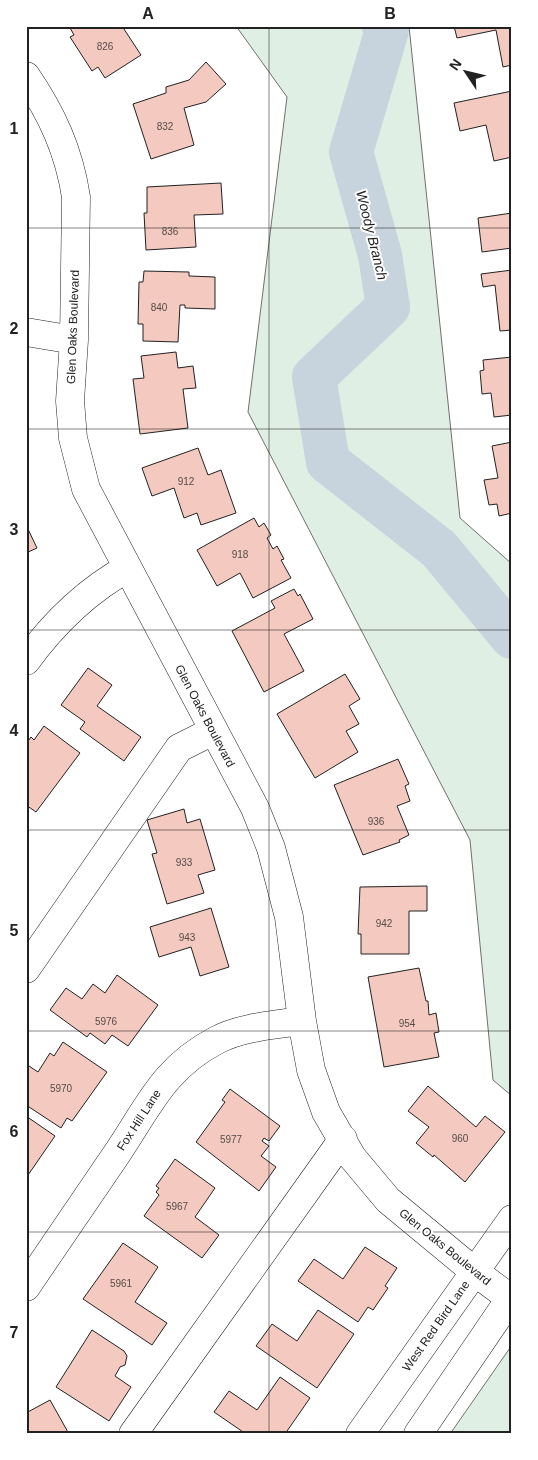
<svg xmlns="http://www.w3.org/2000/svg" width="538" height="1460" viewBox="0 0 538 1460" font-family="Arial,sans-serif">
<rect width="100%" height="100%" fill="#fff"/>
<!-- green -->
<path fill="#e0efe3" stroke="#6f6f6f" d="M236,26H409L460,518L512,564V1096L493,1080L470,840L248,412L287,97Z
M512,1345V1434H450Z"/>
<g fill="none" stroke-linecap="round" stroke-linejoin="round">
<!-- river -->
<path stroke="#c7d3dd" stroke-width="44" d="M384,26L387,30L351,152L380,255L388,307L314,377L328,462L439,549L512,637"/>
</g>
<!-- building -->
<path fill="#f3c9c0" stroke="#222" d="M69,26H122L141,55L105,78L98,67L92,71L70,37L74,35Z
M454,26H512V65L503,67L496,30L457,38Z
M206,62L226,84L206,102L184,108L194,145L151,159L133,104L166,93V87L189,80Z
M512,91V157L494,161L486,125L460,131L454,103Z
M221,183L223,214L194,215L196,247L146,250L144,213H147V187Z
M512,213V248L482,252L478,218Z
M512,270V330L500,331L495,285L483,287L481,274Z
M144,271L189,272V276L215,277V309L185,308V305H180L178,342L143,341V324H138L139,282H143Z
M176,352L178,368L193,366L196,388L183,389L188,428L140,434L133,379L144,378L141,356Z
M512,357V415L494,417L491,393L482,394L480,371L484,370L483,360Z
M512,442V513L499,516L497,504L489,505L484,480L498,478L492,446Z
M198,448L208,475L221,470L236,513L201,525L197,513L184,518L174,488L152,496L142,468Z
M254,518L259,527L264,523L271,535L267,538L273,549L277,546L284,559L281,560L291,578L253,598L240,573L217,586L197,550Z
M26,525L37,548L26,553Z
M294,589L298,596L300,594L313,619L284,634L304,671L264,692L232,631L275,608L271,601Z
M88,668L112,685L97,706L141,737L124,761L80,729L85,722L61,705Z
M345,674L360,699L349,706L359,724L346,731L358,752L315,778L277,714Z
M44,726L80,753L36,812L26,805V744L31,737L34,740Z
M398,759L409,784L405,786L410,801L397,806L409,835L399,840L400,842L363,855L334,785Z
M184,809L187,823L200,819L215,870L198,875L204,893L167,904L152,854L157,853L147,820Z
M427,886V911H409V954H361V934H358L360,887Z
M211,908L229,967L200,976L191,947L159,957L150,927Z
M419,968L426,1001H428L429,1015L436,1013L439,1032L434,1033L439,1057L384,1067L368,977Z
M117,975L158,1005L128,1046L112,1035L105,1044L90,1033L87,1037L50,1010L66,988L82,999L93,984L105,993Z
M63,1042L107,1072L72,1121L67,1118L61,1128L26,1105V1064L38,1072L50,1053L54,1056Z
M428,1086L476,1127L485,1116L505,1132L465,1182L434,1155L433,1157L416,1143L429,1127L408,1111Z
M230,1089L280,1126L269,1141L264,1138L262,1141L269,1146L261,1156L276,1167L259,1191L196,1142L225,1102L222,1100Z
M26,1116L55,1136L26,1178Z
M175,1159L215,1188L195,1217L219,1235L202,1258L144,1216L159,1195L156,1192L159,1188L156,1186Z
M123,1243L158,1267L135,1302L167,1323L152,1345L83,1299Z
M365,1247L397,1268L385,1286L388,1288L373,1310L368,1307L358,1322L298,1281L314,1259L343,1279Z
M318,1310L354,1334L317,1388L256,1346L272,1324L297,1341Z
M92,1330L124,1351L127,1356L125,1365L120,1367L115,1376L131,1387L109,1421L56,1387Z
M280,1377L310,1398L285,1434H246L214,1412L229,1391L257,1410Z
M50,1400L69,1434H26V1413Z"/>
<g fill="none" stroke-linecap="round" stroke-linejoin="round">
<!-- minor casing -->
<g stroke="#222" stroke-width="29">
<path id="minor" d="M26,76C52,114 69,151 76,197L74,340L70,401L73,438L86,489L255,808L271,848L289,917L302,1021L311,1070L326,1112L352,1157L388,1200L475,1272L510,1298
M26,332L74,340
M26,661C53,624 88,590 128,568
M26,969L179,748L213,731
M26,1287C56,1243 86,1199 116,1155C148,1108 163,1068 217,1040C242,1027 274,1025 302,1021
M133,1434L343,1139"/>
</g>
<!-- major casing -->
<g stroke="#222" stroke-width="29">
<path id="major" d="M360,1434L512,1219
M418,1434L512,1296"/>
</g>
<!-- minor -->
<use href="#minor" stroke="#fff" stroke-width="28"/>
<!-- major -->
<use href="#major" stroke="#fff" stroke-width="28"/>
</g>
<!-- grid -->
<path fill="none" stroke="#222" stroke-width="1" stroke-opacity="0.55" d="M269,26V1434M26,228H512M26,429H512M26,630H512M26,830H512M26,1031H512M26,1232H512"/>
<g text-anchor="middle" stroke-width="4" stroke-linejoin="round" paint-order="stroke">
<!-- number labels -->
<g font-size="10" fill="#564c4a">
<text x="105" y="50">826</text>
<text x="165" y="130">832</text>
<text x="170" y="235">836</text>
<text x="159" y="311">840</text>
<text x="186" y="485">912</text>
<text x="240" y="558">918</text>
<text x="376" y="825">936</text>
<text x="184" y="866">933</text>
<text x="384" y="927">942</text>
<text x="187" y="941">943</text>
<text x="106" y="1025">5976</text>
<text x="407" y="1027">954</text>
<text x="61" y="1092">5970</text>
<text x="460" y="1142">960</text>
<text x="231" y="1143">5977</text>
<text x="177" y="1210">5967</text>
<text x="121" y="1287">5961</text>
</g>
<!-- street labels -->
<g font-size="12" fill="#222" stroke="#fff">
<text transform="translate(73 327) rotate(-88)" y="4">Glen Oaks Boulevard</text>
<text transform="translate(205 716) rotate(62)" y="4">Glen Oaks Boulevard</text>
<text transform="translate(139 1120) rotate(-57)" y="4">Fox Hill Lane</text>
<text transform="translate(445 1247) rotate(39)" y="4">Glen Oaks Boulevard</text>
<text transform="translate(436 1326) rotate(-55)" y="4">West Red Bird Lane</text>
</g>
<!-- water labels -->
<g font-size="14" font-style="italic" fill="#222" stroke="#fff">
<text transform="translate(372 235) rotate(76)" y="5">Woody Branch</text>
</g>
</g>
<!-- border -->
<rect width="538" height="1460" fill="none" stroke="#ffffff" stroke-width="55"/>
<!-- north arrow -->
<g transform="translate(466 72) rotate(305)" stroke="#ffffff" stroke-width="4" paint-order="stroke">
<path d="M0-4L9 19L0 12L-9 19Z" fill="#222222"/>
<text y="-8" font-size="14" font-weight="bold" text-anchor="middle" fill="#222222">N</text>
</g>
<rect x="28" y="28" width="482" height="1404" fill="none" stroke="#222" stroke-width="2"/>
<g font-size="16" text-anchor="middle" font-weight="bold" fill="#222">
<text x="148" y="19">A</text>
<text x="390" y="19">B</text>
<text x="14" y="134">1</text>
<text x="14" y="334">2</text>
<text x="14" y="535">3</text>
<text x="14" y="736">4</text>
<text x="14" y="936">5</text>
<text x="14" y="1137">6</text>
<text x="14" y="1338">7</text>
</g>
</svg>
